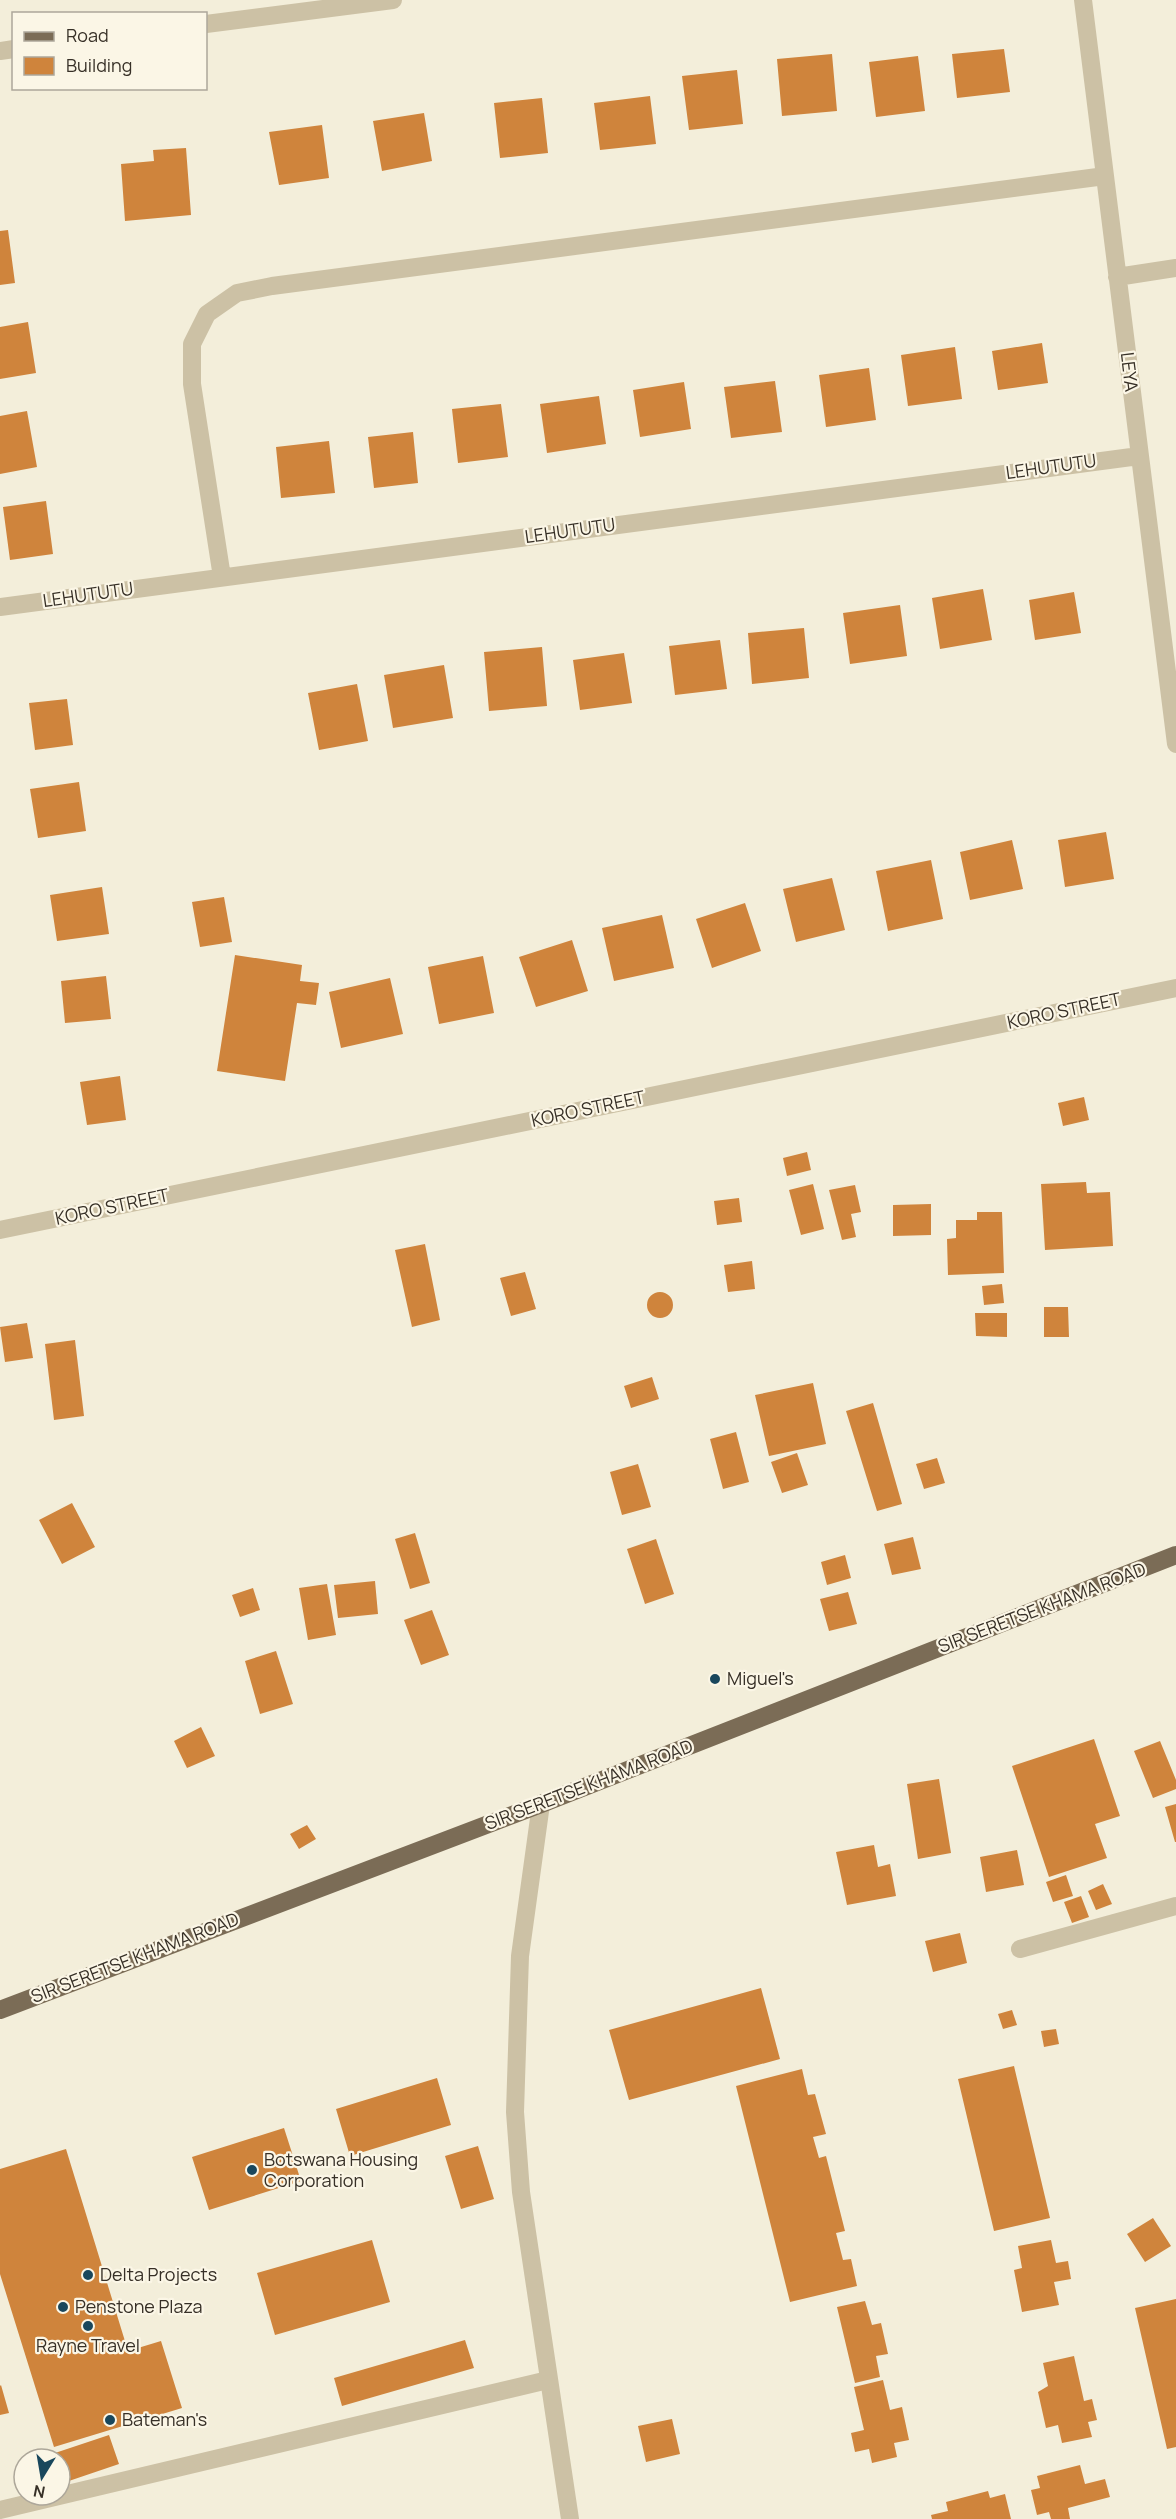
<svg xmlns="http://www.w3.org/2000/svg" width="1176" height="2519" viewBox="0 0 1176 2519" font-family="Manrope,sans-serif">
<rect width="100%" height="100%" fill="#f3eeda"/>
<!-- building -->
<path fill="#cf843c" d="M1004,49L1010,92L957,98L952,54Z
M832,54L837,111L782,116L777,59Z
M918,56L925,111L876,117L869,62Z
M737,70L743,124L689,130L682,76Z
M650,96L656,144L600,150L594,103Z
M542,98L548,153L500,158L494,103Z
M424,113L432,161L382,171L373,121Z
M322,125L329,178L279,185L269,132Z
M186,148L191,215L125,221L121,164L154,161L153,150Z
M8,230L15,283L0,285V231Z
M28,322L36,373L0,379V327Z
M1042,343L1048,383L998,390L992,351Z
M955,347L962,399L908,406L901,355Z
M869,368L876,420L826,427L819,375Z
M775,381L782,432L731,438L724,387Z
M684,382L691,429L640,437L633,390Z
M599,396L606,444L547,453L540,404Z
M501,404L508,457L458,463L452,409Z
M27,411L37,467L0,474V416Z
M413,432L418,483L374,488L368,437Z
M329,441L335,493L281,498L276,447Z
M46,501L53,554L10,560L3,507Z
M983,589L992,640L940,649L932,598Z
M1074,592L1081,633L1035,640L1029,600Z
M900,605L907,656L850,664L843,613Z
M804,628L809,678L752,684L748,633Z
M720,640L727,689L675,695L669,646Z
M542,647L547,706L489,711L484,652Z
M624,653L632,703L580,710L573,660Z
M444,665L453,718L393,728L384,675Z
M357,684L368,741L319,750L308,693Z
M67,699L73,745L35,750L29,703Z
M79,782L86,831L38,838L30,789Z
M1106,832L1114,879L1065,887L1058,840Z
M1012,840L1023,889L970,900L960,852Z
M931,860L943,919L888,931L876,871Z
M832,878L845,930L796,942L783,889Z
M102,887L109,934L57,941L50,895Z
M224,897L232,942L200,947L192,902Z
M745,903L761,951L712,968L696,919Z
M662,915L674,968L614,981L602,928Z
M572,940L588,991L536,1007L519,957Z
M235,955L302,965L300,981L319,983L316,1005L297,1003L285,1081L217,1071Z
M483,956L494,1013L439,1024L428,967Z
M106,976L111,1019L65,1023L61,981Z
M390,978L403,1034L341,1048L329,992Z
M120,1076L126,1120L87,1125L80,1082Z
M1084,1097L1089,1120L1063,1126L1058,1103Z
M807,1152L811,1170L787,1176L783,1158Z
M1086,1182L1087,1193L1110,1192L1113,1246L1045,1250L1041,1184Z
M813,1184L824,1229L801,1235L789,1190Z
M855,1185L861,1212L851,1214L856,1237L842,1240L829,1190Z
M739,1198L742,1222L717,1225L714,1201Z
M931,1204V1235L893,1236V1205Z
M977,1212H1002L1004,1273L948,1275L947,1239L956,1238V1220H977Z
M425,1244L440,1320L412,1327L395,1250Z
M752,1261L755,1289L728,1292L724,1265Z
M525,1272L536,1309L511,1316L500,1278Z
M1002,1284L1004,1303L984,1305L982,1286Z
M647 1305a13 13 0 1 1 26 0a13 13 0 1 1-26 0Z
M1044,1307H1068L1069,1337H1044Z
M975,1313H1007V1337L976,1336Z
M27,1323L33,1358L5,1362L0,1327Z
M75,1340L84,1416L54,1420L45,1344Z
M652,1377L659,1399L631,1408L624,1386Z
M813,1383L826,1444L769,1456L755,1395Z
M873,1403L902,1504L877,1511L846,1411Z
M736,1432L749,1482L723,1489L710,1439Z
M797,1453L808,1485L782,1493L771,1462Z
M937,1458L945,1483L924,1489L916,1464Z
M638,1464L651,1507L622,1515L610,1472Z
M72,1503L95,1547L62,1564L39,1520Z
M415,1533L430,1583L410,1589L395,1539Z
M913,1537L921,1569L892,1575L884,1544Z
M656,1539L674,1594L645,1604L627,1549Z
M845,1555L851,1578L827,1585L821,1562Z
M375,1581L378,1614L338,1618L334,1585Z
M327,1584L336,1635L308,1640L299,1588Z
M253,1588L260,1610L240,1617L232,1595Z
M848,1592L857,1624L829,1631L820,1599Z
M432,1610L449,1655L421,1665L404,1620Z
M276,1651L293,1704L260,1714L245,1661Z
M201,1727L215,1756L187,1768L174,1741Z
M1094,1739L1120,1816L1095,1824L1107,1858L1049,1877L1012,1766Z
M1160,1741L1176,1780V1789L1153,1798L1134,1751Z
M939,1779L951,1853L918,1859L907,1784Z
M1176,1804V1842H1175L1165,1807Z
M307,1825L316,1839L299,1849L290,1834Z
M874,1845L878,1867L890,1864L896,1896L847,1905L836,1852Z
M1017,1850L1024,1885L986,1892L980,1857Z
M1066,1875L1073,1896L1053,1902L1046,1882Z
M1103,1884L1112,1904L1096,1910L1088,1891Z
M1081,1896L1089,1917L1072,1923L1064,1902Z
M960,1933L967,1963L933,1972L925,1941Z
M761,1988L780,2059L629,2100L609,2030Z
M1012,2010L1017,2025L1003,2029L998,2014Z
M1056,2029L1059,2044L1044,2047L1041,2031Z
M1014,2066L1050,2218L994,2231L958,2079Z
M802,2069L808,2095L815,2094L826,2134L813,2137L819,2158L826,2156L845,2231L836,2233L843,2260L851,2259L857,2286L790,2302L736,2086Z
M437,2078L451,2125L350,2156L336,2109Z
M284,2128L301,2181L209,2210L192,2157Z
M478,2146L494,2199L461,2209L445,2156Z
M66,2149L128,2351L161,2341L182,2408L54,2447L0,2274V2169Z
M1153,2218L1171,2246L1145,2262L1127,2234Z
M372,2240L390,2302L275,2335L257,2273Z
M1051,2240L1056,2263L1068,2261L1071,2279L1054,2282L1059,2305L1022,2312L1014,2270L1022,2268L1018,2246Z
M1176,2299V2447L1167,2449L1135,2308Z
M865,2301L872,2325L881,2323L888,2354L876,2356L880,2377L855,2383L837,2307Z
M465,2340L474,2368L342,2406L334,2378Z
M1074,2356L1084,2401L1092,2399L1097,2420L1088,2422L1092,2437L1062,2443L1058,2425L1046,2428L1038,2392L1048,2386L1043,2363Z
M883,2380L890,2410L902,2407L909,2440L894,2443L897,2457L872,2463L869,2449L855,2452L851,2433L864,2430L854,2387Z
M1,2385L9,2413L0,2415V2386Z
M672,2419L680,2454L646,2462L638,2426Z
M109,2435L119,2464L60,2484V2459H47L46,2456Z
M1080,2465L1085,2484L1105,2479L1110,2497L1068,2508L1070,2519H1051L1049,2512L1037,2515L1031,2490L1040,2488L1037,2476Z
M988,2491L990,2498L1005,2494L1011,2519H932L931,2515L948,2511L946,2502Z"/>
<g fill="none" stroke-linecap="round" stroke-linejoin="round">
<!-- minor -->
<path stroke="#ccc1a5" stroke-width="18" d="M1083,0L1176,744
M206,24L393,0
M0,51L14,49
M1117,277L1176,268
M222,577L192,384V344L207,314L237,293L272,286L1105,176
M0,607L1139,456
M0,1230L1176,988
M541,1804L520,1956L515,2112L521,2192L570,2519
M1020,1949L1176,1906
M0,2510L548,2380"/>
<!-- major -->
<path stroke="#7b6c56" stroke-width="18" d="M0,2010L541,1804L1176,1555"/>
</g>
<!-- markers -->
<g fill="#19475c" stroke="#fbf6e6" stroke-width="2">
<circle cx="715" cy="1679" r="6"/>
<circle cx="252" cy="2170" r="6"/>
<circle cx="88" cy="2275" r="6"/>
<circle cx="63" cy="2307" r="6"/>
<circle cx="88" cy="2326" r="6"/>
<circle cx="110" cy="2420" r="6"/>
</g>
<g text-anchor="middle" stroke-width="4.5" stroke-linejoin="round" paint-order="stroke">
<!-- street labels -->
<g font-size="18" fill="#373027" stroke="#fbf6e6">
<text transform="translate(1129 372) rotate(83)" y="6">LEYA</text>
<text transform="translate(1051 467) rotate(-8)" y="6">LEHUTUTU</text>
<text transform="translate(570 531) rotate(-8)" y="6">LEHUTUTU</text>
<text transform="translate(88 595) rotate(-8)" y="6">LEHUTUTU</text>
<text transform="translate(1064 1011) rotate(-12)" y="6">KORO STREET</text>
<text transform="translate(588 1109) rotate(-12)" y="6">KORO STREET</text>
<text transform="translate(112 1207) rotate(-12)" y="6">KORO STREET</text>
<text transform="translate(1042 1608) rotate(-21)" y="6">SIR SERETSE KHAMA ROAD</text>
<text transform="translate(589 1785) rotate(-21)" y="6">SIR SERETSE KHAMA ROAD</text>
<text transform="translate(135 1958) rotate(-21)" y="6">SIR SERETSE KHAMA ROAD</text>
</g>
<!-- poi labels -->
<g font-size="18" fill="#373027" stroke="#fbf6e6" text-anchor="start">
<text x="727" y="1685">Miguel's</text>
<text x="264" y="2166">Botswana Housing<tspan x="264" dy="21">Corporation</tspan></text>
<text x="100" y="2281">Delta Projects</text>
<text x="75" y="2313">Penstone Plaza</text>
<text x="88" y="2352" text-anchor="middle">Rayne Travel</text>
<text x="122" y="2426">Bateman's</text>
</g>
</g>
<!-- legend -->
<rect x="12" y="12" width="195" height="78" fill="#fbf6e6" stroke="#ada79a" stroke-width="1.5"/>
<rect x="24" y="32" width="30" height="9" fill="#7b6c56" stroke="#ada79a" stroke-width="1.5"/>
<text x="66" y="42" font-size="18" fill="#373027">Road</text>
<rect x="24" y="57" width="30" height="18" fill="#cf843c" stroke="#ada79a" stroke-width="1.5"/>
<text x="66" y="72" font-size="18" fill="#373027">Building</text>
<!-- north arrow -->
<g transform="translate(42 2477) rotate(191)"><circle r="28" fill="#fbf6e6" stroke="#ada79a" stroke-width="1.5"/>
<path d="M0-4.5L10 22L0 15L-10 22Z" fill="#19475c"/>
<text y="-9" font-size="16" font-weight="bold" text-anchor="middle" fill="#373027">N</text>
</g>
</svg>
